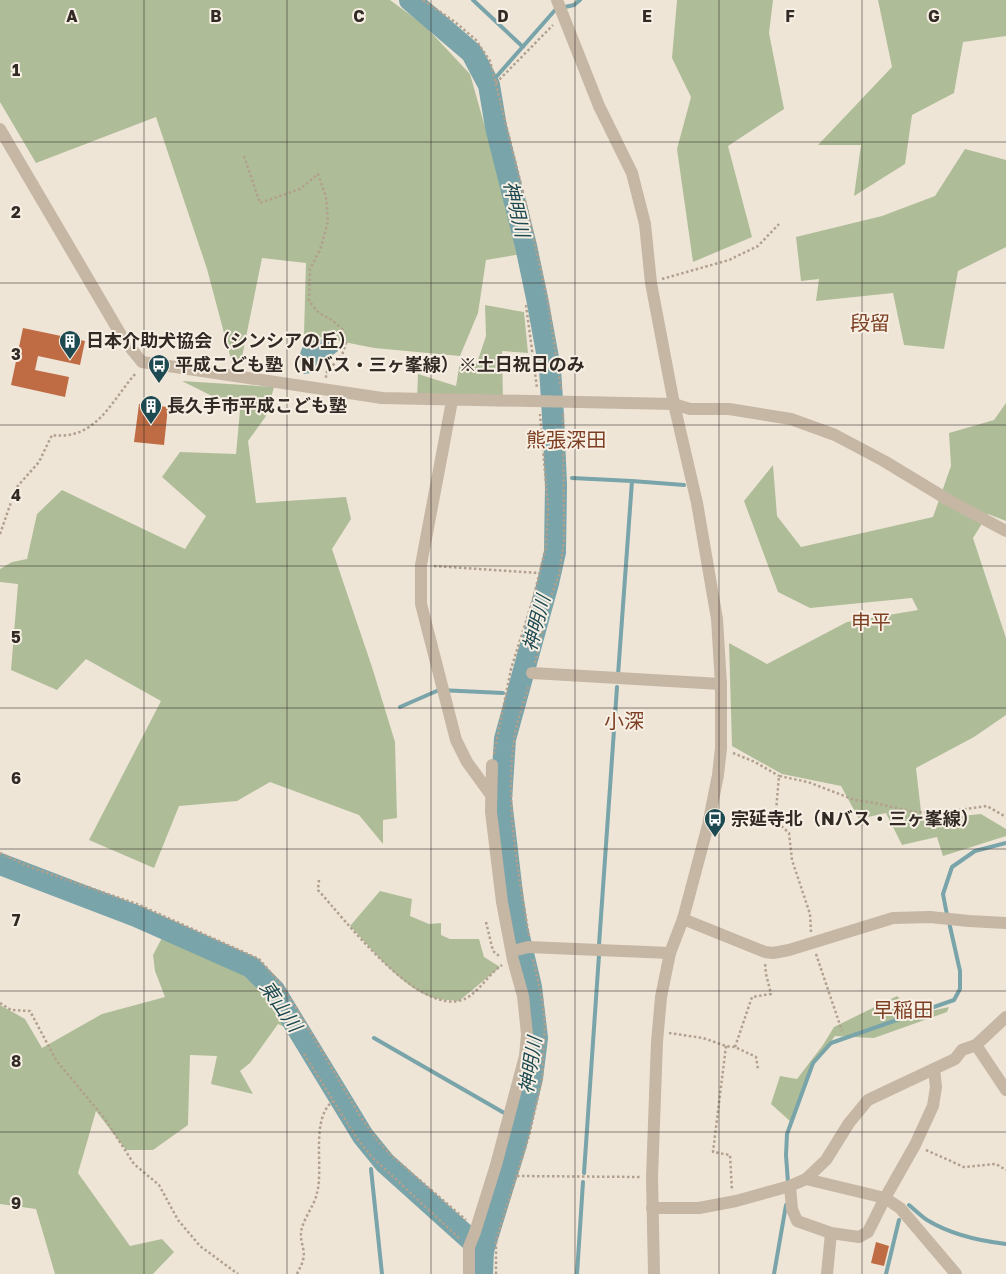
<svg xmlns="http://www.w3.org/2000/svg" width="1006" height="1274" viewBox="0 0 1006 1274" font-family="'Golos Text','Noto Sans JP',sans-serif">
<rect width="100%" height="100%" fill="#efe5d7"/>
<!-- green -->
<path fill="#aebd98" d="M0,0H390L424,25L470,74L521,254L486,260L478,313L460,356L374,348L304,334L306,263L262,258L241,362L232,363L207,269L156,117L36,163L0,102Z
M677,0H773L769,33L784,109L728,146L752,237L693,262L677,149L691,97L672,58Z
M878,0H1006V36L963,42L954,93L912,115L905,164L854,196L861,145H818L892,67Z
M965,149L1006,160V247L958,271L944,349L904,345L893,293L816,301L819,279L801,281L796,237L882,216L935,196Z
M485,305L524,312L528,353L502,351L503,401L417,400L418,374L456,386L460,362L477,363L486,336Z
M182,381L274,387L266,416L248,441L256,503L346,497L351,519L332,549L372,667L395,742L397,818L383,820V844L359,815L270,782L237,801L179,806L154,868L89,840L161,701L86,659L57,690L11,670L18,584L0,582V569L12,562L27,559L37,514L62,490L185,549L206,516L162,477L180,452L236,454L240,410Z
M1006,403V521L988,514L973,538L1006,638V715L974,737L916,768L922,820L981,814L1006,829V836L943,856L937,837L902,845L886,813L859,819L841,786L782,774L732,746L729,643L767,664L847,622L918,610L912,598L810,608L778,592L744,501L773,465L777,516L801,547L933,517L951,466L949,433L994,420Z
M380,891L412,899L410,916L429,924L441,923V935L450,939H479L484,957L500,967L459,1001C450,1000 437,1000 428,996C397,982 373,950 350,926Z
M171,933L252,972L271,990L293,1031L278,1024L250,1063L240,1071L253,1094L211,1084L217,1056L190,1055L188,1125L153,1150H126L96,1111L78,1173L130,1246L162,1239L174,1252L153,1274H55L36,1209L0,1204V1005L25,1019L42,1048L102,1014L165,997L155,971L153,955L163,936Z
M897,996L916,1014L949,1007L947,1012L874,1038L835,1036L808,1073L791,1122L771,1104L780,1076L797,1079L823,1045L834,1027Z"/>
<!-- water -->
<path fill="#78a4aa" d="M323,339L333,342L338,351L320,365L316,372L304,374C298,364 297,347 310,341C314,340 319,340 323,339Z"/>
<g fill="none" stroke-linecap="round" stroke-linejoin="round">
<!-- stream -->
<path stroke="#78a4aa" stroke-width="4" d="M473,0L523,47
M489,85L556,9L574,5L580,0
M572,478L632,481
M618,675L632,481L684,485
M400,707L439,690L503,693
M947,915L943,894L952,867L975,851L1006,843
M599,945L617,687
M374,1038L506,1114
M371,1169L382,1274
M584,1173L599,955
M788,1183L786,1155L787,1134L813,1063L831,1043L954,1000L960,989V971L949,922
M909,1205C915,1210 921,1216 927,1220C950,1234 980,1241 1006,1244
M577,1274L583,1182
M774,1274L786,1205
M886,1274L899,1220"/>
<!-- river -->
<path stroke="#78a4aa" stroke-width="22" d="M410,0L472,53L489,85L496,127L526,246L537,298L550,369L553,416L556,485L555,552L548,583L505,739L501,800L512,893L517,928L531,987L537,1038L532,1078L516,1144L483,1251L482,1274
M0,864L136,916L251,967L274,990L363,1136L385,1163L483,1251"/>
</g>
<!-- building -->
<path fill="#bf6c45" d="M23,328L85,341L80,365L38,356L35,370L69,377L65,397L11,385Z
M139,404L168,407L164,445L134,442Z
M876,1242L889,1246L884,1266L871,1263Z"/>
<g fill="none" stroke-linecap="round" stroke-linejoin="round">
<!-- path -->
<path stroke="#b2a08e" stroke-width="2.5" stroke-dasharray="2.5 2.5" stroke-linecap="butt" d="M423,0L455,22L476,40L490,61L528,212L549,308L561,389
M496,83L553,25
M244,156L260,203L300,189L318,174L326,197L328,222L320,250L310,269L309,301L319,313L332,320L342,329L346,343L342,355L326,373V379
M662,279L729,260L758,246L779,224
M526,305L537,388
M0,534L16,488L39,462L52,435C96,441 112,400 136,373
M434,566L539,573
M535,663L549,602L559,575L564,542L563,414
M733,753L755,762L779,776
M494,754L511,669L533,599L546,547L548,508L540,414
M0,853L30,867L137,904L259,959L279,982L295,1006L362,1119L377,1140L393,1157L466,1220
M319,880L318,890C346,921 413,1009 458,1001C476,998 487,975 502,965
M486,922L493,951L499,956
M811,932L810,914L792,860L789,833L777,822L776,811L779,776L808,782L855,800L875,803L914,812L938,813L987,806L1006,817
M529,936C518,870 505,807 514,741C516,722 524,703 529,685
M816,954L842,1031
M0,1003L11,1010L30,1011L56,1060L105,1119L134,1164L159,1185L178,1220L200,1246L238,1274
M669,1033L703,1038L726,1046L735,1047L756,1057L758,1069
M726,1046L713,1152L730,1155L732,1191
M735,1047L752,997L771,994L766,974L765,963
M304,1054L358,1140L373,1158L460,1239
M926,1150L964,1167L996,1164L1006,1170
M517,1176L640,1177
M297,1274C299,1269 302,1265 303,1260C306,1251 300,1242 301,1233C302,1220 314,1207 317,1193C324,1167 310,1119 333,1101
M496,1274V1240L529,1136L542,1079L545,1025L542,999L533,958"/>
<!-- minor -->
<path stroke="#c6b6a4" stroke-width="12" d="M0,129L124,340L142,362L382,398L674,404L690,409H729L791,419L835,435L884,461L950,501L1006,531
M452,401L421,565V604L456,740L467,762L491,795
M532,673L721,684
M683,919L765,952L773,953L789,950L893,918L930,917L969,921L1006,923
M513,951L528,947L670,953
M976,1045L1006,1090
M806,1179L885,1198L900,1208L956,1274
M790,1186L792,1209L797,1221L831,1233
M652,1208H699L736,1201L790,1186L806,1179L826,1160L849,1123L868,1100L955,1059L962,1050L976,1045L1006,1017
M469,1274V1247L475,1232L496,1165L525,1056L527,1034L523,996L513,960L502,902L491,812L492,765
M827,1274L831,1233L859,1237L868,1232L885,1198L915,1145L933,1106L936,1087L934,1069"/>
<!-- tertiary -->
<path stroke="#c6b6a4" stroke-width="12" d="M557,0L599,106L632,173L645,224L651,283L674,404L697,503L717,619L721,684V748L718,775L708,825L683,919L670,953L661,997L657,1042L652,1177L654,1274"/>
</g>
<!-- grid -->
<path fill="none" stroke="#322a25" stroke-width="1" stroke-opacity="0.55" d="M144,0V1274M287,0V1274M431,0V1274M575,0V1274M719,0V1274M862,0V1274M0,142H1006M0,283H1006M0,425H1006M0,566H1006M0,708H1006M0,849H1006M0,991H1006M0,1132H1006"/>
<!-- icons -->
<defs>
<g id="building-pin" transform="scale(1.125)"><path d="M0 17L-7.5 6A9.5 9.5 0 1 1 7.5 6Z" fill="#1d4951" stroke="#f7efe3"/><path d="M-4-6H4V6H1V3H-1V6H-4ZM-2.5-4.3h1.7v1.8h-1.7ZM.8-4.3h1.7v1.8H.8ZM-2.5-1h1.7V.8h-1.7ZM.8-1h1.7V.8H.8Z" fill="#fff"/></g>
<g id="bus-pin" transform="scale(1.125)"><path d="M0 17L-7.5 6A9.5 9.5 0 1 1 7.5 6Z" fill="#1d4951" stroke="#f7efe3"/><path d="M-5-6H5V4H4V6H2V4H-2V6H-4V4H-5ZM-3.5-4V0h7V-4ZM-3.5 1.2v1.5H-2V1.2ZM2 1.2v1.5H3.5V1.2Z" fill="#fff"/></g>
</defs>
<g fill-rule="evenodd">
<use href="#building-pin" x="70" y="341"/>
<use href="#bus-pin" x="159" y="365"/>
<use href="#building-pin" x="151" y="406"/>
<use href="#bus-pin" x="715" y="819"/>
</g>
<g text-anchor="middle" stroke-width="4" stroke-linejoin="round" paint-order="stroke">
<!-- poi labels -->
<g font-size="18" font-weight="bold" fill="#322a25" stroke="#f7efe3" text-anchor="start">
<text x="86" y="347">日本介助犬協会（シンシアの丘）</text>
<text x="175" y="371">平成こども塾（Nバス・三ヶ峯線）※土日祝日のみ</text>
<text x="167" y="412">長久手市平成こども塾</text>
<text x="731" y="825">宗延寺北（Nバス・三ヶ峯線）</text>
</g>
<!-- water labels -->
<g font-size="19" font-style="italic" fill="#1d4951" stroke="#f7efe3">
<text transform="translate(517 209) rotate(77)" y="7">神明川</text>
<text transform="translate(536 623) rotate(-75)" y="7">神明川</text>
<text transform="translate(281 1006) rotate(55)" y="7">東山川</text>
<text transform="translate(530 1065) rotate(-81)" y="7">神明川</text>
</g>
<!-- quarter labels -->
<g font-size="20" fill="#7c3f23" stroke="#f7efe3">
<text x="870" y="330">段留</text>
<text x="566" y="447">熊張深田</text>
<text x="871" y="629">申平</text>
<text x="624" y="728">小深</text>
<text x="903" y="1017">早稲田</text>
</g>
</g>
<g font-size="16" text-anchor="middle" font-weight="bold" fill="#322a25" stroke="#f7efe3" stroke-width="4" stroke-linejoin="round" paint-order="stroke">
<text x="72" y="22">A</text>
<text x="216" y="22">B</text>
<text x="359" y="22">C</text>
<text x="503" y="22">D</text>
<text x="647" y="22">E</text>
<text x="790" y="22">F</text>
<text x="934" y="22">G</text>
<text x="16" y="76">1</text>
<text x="16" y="218">2</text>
<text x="16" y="360">3</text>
<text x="16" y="501">4</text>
<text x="16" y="643">5</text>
<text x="16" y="784">6</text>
<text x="16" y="926">7</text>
<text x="16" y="1067">8</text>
<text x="16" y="1209">9</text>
</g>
</svg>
